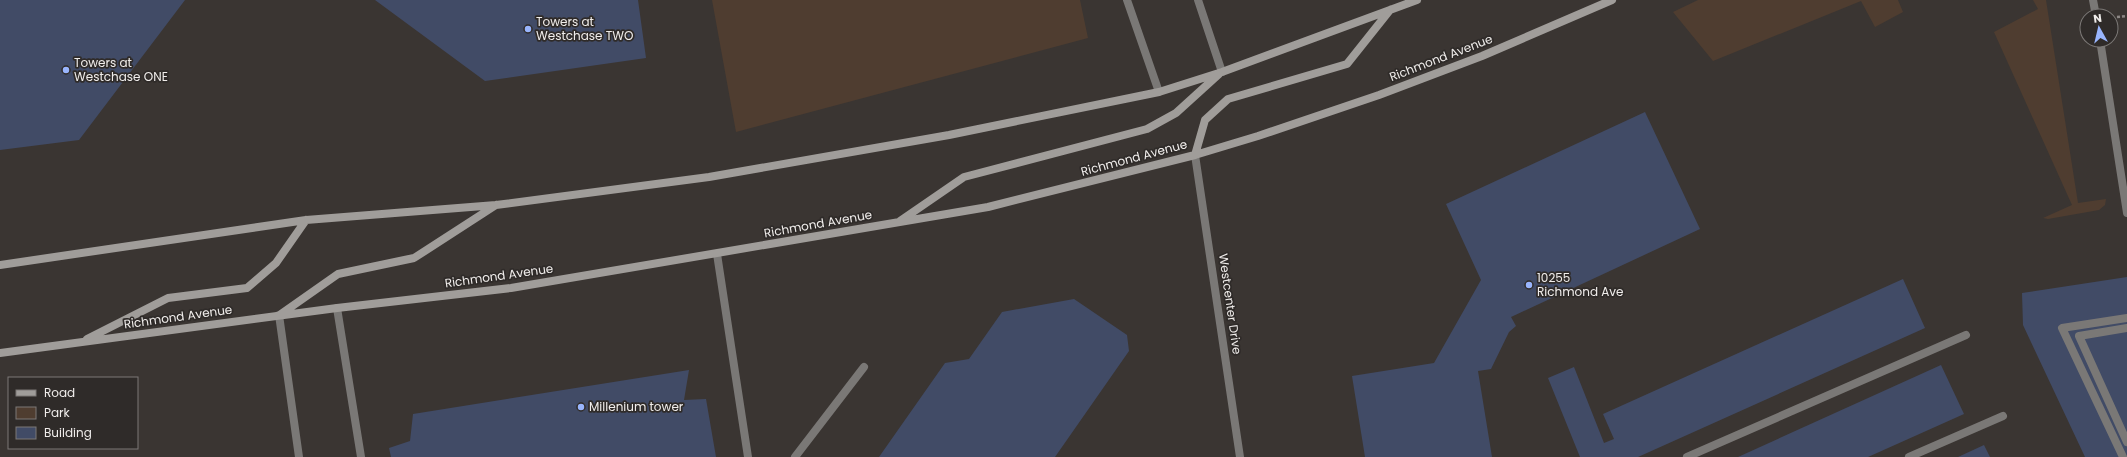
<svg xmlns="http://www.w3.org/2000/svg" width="2127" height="457" viewBox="0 0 2127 457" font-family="Poppins,sans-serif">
<rect width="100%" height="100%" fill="#3a3532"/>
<!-- green -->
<path fill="#4f3d30" d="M712,0H1080L1088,38L736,132Z
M1698,0H1898L1903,12L1875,27L1861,1L1713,61L1673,12Z
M2033,0H2046L2078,203L2106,199L2105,205L2099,210L2048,219L2043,218L2072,205L1994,32L2038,9Z"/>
<!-- building -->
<path fill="#414b66" d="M0,0H185L79,140L0,150Z
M375,0H638L646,58L485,81Z
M1645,112L1700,229L1511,317L1516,326L1509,332L1491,369L1478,371L1492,457H1365L1352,376L1434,363L1481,280L1446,204Z
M2127,277V457H2085L2023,325L2022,293Z
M1903,279L1925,328L1638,457H1580L1548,378L1574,367L1604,443L1614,439L1603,414Z
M1074,299L1127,335L1129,351L1055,457H879L945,363L969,359L1002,312Z
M1941,365L1964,414L1868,457H1738Z
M689,370L684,400L706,399L716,457H391L389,448L410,441L413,414Z
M1984,445L1990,457H1958Z"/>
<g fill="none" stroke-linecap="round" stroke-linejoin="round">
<!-- path -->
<path stroke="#8c8785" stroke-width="2.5" stroke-dasharray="3 2" stroke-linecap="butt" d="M2117,17L2127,16"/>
<!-- service -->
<path stroke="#7a7876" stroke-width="8" d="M2093,0L2096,16
M2100,40L2127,213
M717,254L748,457
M337,308L361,457
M279,315L299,457
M2127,328L2079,336L2127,442
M795,457L864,367
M1687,457L1966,335
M1909,457L2003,416
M2123,457L2062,328L2127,318"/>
<!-- minor -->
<path stroke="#7a7876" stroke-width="8" d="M1195,155L1240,457"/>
<!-- tertiary -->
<path stroke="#7a7876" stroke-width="8" d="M1127,0L1159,92
M1198,0L1222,72"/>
<!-- secondary -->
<path stroke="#a09d9a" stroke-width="8" d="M1195,155L1205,120L1228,99L1347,64L1390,10
M900,221L964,177L1147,129L1176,113L1219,74
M0,265L306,220L496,205L709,177L949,135L1159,92L1222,72L1417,0
M281,314L338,274L414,258L496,205
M87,339L168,298L247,288L276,263L306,220
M0,353L337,308L511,288L988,207L1195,155L1258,136L1379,95L1482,56L1612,0"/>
</g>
<!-- markers -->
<g fill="#99b5fd" stroke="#2f2b29" stroke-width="1.5">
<circle cx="528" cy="29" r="4"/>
<circle cx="66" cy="70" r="4"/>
<circle cx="1529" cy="285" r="4"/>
<circle cx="581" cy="407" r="4"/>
</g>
<g text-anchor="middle" stroke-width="3.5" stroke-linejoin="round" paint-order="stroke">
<!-- poi labels -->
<g font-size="12" fill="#f0edeb" stroke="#2f2b29" text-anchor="start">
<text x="536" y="26">Towers at<tspan x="536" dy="14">Westchase TWO</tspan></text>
<text x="74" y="67">Towers at<tspan x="74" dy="14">Westchase ONE</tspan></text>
<text x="1537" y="282">10255<tspan x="1537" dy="14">Richmond Ave</tspan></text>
<text x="589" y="411">Millenium tower</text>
</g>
<!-- street labels -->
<g font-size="12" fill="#f0edeb" stroke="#2f2b29">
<text transform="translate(1441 58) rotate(-21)" y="4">Richmond Avenue</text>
<text transform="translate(1134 158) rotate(-15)" y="4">Richmond Avenue</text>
<text transform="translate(818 224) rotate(-10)" y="4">Richmond Avenue</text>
<text transform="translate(499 276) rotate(-8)" y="4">Richmond Avenue</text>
<text transform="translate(1230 304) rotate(82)" y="4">Westcenter Drive</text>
<text transform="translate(178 317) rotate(-8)" y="4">Richmond Avenue</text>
</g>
</g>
<!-- legend -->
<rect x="8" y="377" width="130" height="72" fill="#2f2b29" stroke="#7c7977"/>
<rect x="16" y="390" width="20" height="6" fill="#a09d9a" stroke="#7c7977"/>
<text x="44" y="397" font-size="12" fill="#f0edeb">Road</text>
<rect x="16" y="407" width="20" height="12" fill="#4f3d30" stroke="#7c7977"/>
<text x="44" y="417" font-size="12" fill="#f0edeb">Park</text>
<rect x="16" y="427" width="20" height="12" fill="#414b66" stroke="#7c7977"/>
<text x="44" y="437" font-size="12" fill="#f0edeb">Building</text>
<!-- north arrow -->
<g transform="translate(2099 28) rotate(352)"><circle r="19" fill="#2f2b29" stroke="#7c7977"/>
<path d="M0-3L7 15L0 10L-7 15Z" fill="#99b5fd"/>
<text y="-6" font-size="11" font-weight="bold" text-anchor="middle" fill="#f0edeb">N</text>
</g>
</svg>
